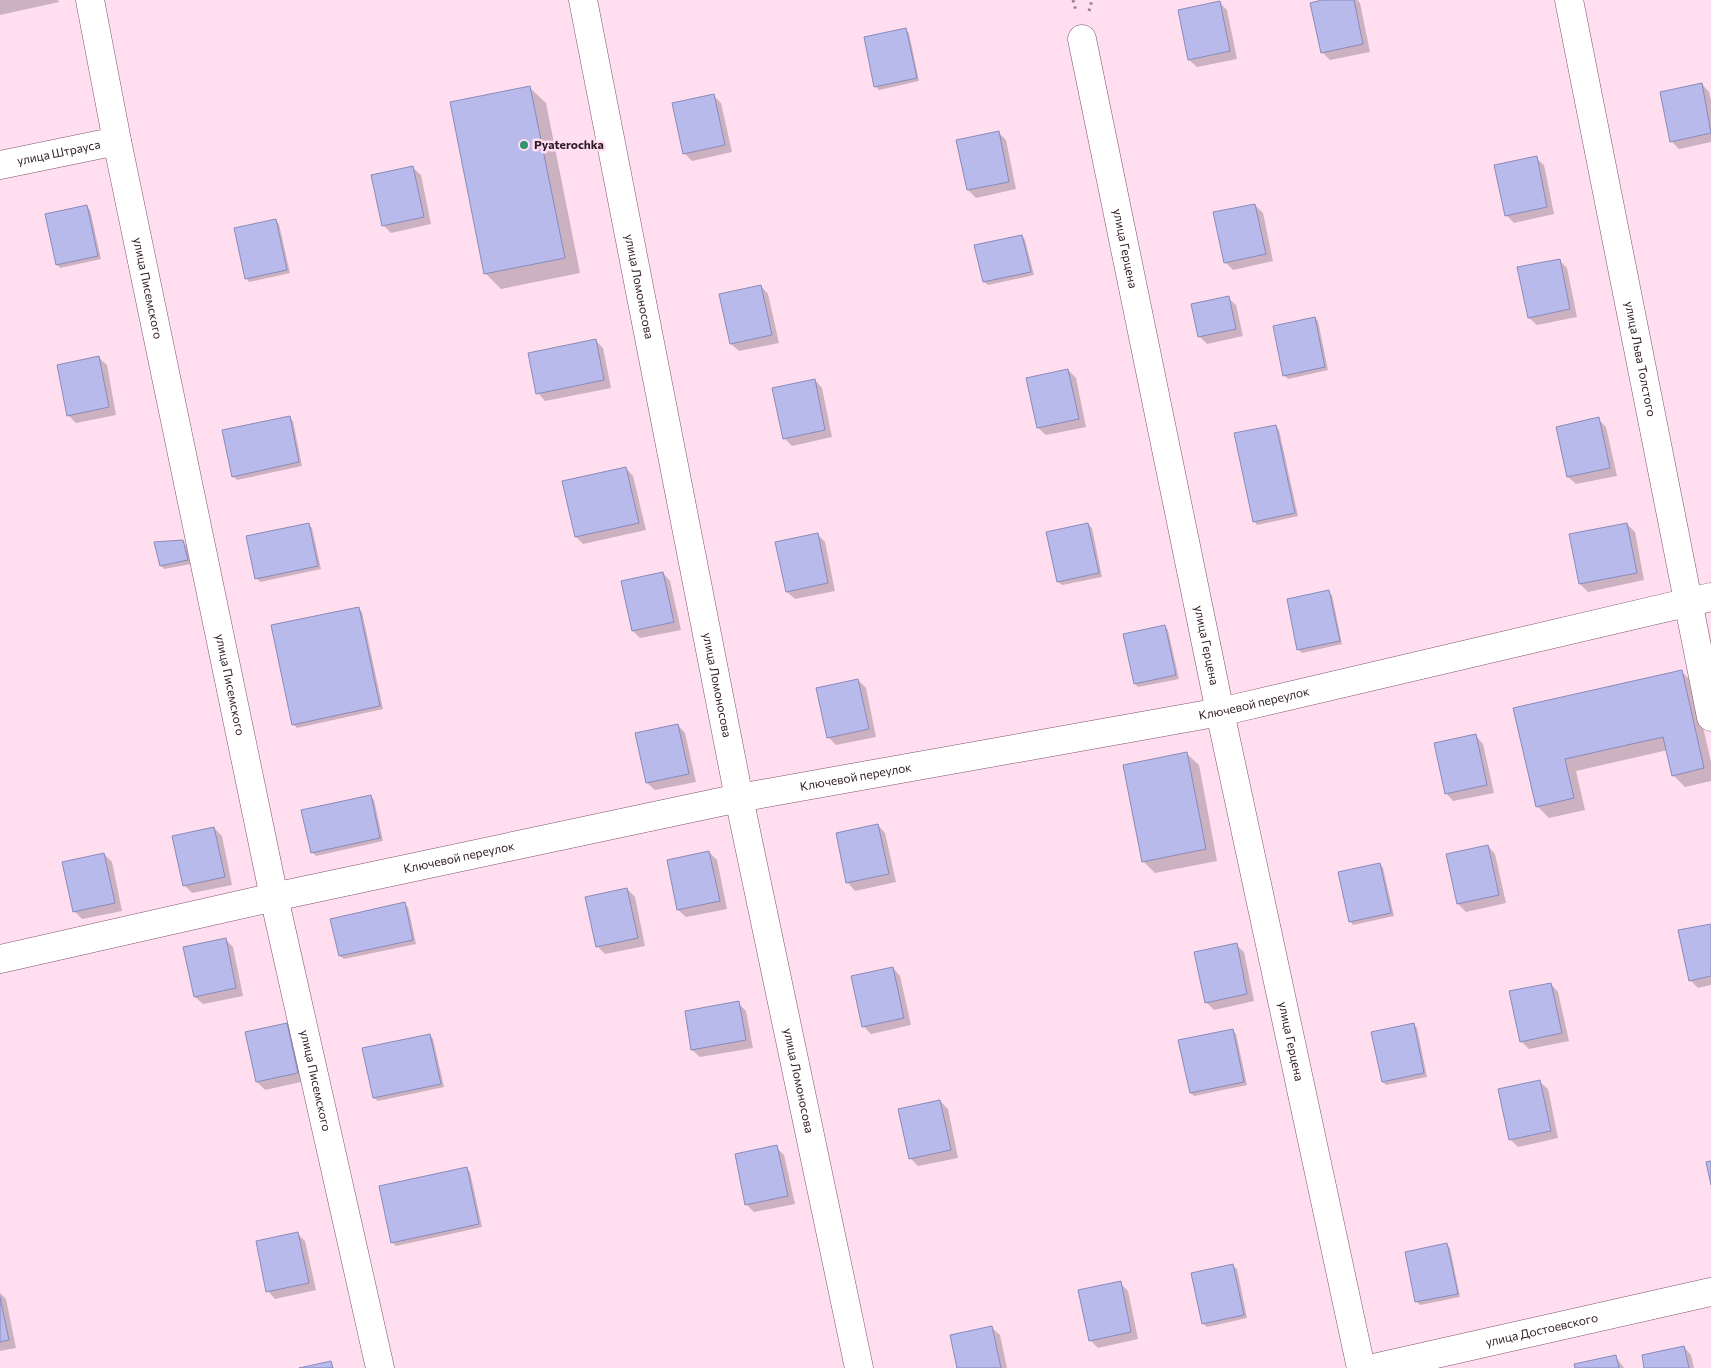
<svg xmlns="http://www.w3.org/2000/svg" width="1711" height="1368" viewBox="0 0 1711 1368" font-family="Commissioner,sans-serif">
<rect width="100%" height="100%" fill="#ffdef0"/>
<!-- shadow -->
<path fill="#0003" d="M0,0H58L59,2L0,15Z
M1328,0H1357L1360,3L1370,52L1330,60L1322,52Z
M1219,2L1227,10L1237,59L1197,67L1189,60Z
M905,29L909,33L919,81L879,90L875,86Z
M1702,84L1709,92L1711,100V142L1679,149L1671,141Z
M530,88L546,103L580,273L501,289L485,273Z
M714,96L721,103L732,152L692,161L684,153Z
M998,132L1006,140L1016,189L976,198L968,190L958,141Z
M1536,158L1544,165L1554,214L1514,223L1506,215Z
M413,168L421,175L431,224L391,233L383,225Z
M1255,205L1263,213L1273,261L1233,270L1225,262Z
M87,207L90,210L101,259L60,268L57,264Z
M276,221L279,224L290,273L249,282L246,278Z
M1022,236L1025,240L1034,275L988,285L984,282Z
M1559,260L1567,268L1577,317L1537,325L1529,318Z
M761,286L768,294L779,343L739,351L731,344Z
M1228,298L1236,305L1243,336L1207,344L1199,336Z
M1315,318L1318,321L1328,370L1288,379L1284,375Z
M595,340L603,348L611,388L545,401L538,393Z
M99,358L107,365L116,415L76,423L68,415Z
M1068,370L1076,378L1086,427L1046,435L1038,428Z
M815,380L822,388L832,437L792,446L784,438Z
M289,417L293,421L302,466L237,480L233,476Z
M1598,419L1606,427L1617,476L1576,484L1568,477Z
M1276,426L1279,430L1298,516L1257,525L1254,521Z
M626,468L633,476L646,530L583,544L576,537Z
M1088,524L1092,528L1102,577L1062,585L1058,582L1048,533Z
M1627,524L1635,532L1644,580L1588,592L1580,584Z
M309,525L312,528L321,569L260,582L257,578Z
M817,534L825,542L835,591L795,599L787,592Z
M182,541L186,545L191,564L164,569L161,565Z
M663,573L670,581L681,630L640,638L633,631Z
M1328,592L1332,595L1342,644L1302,653L1298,649Z
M358,608L362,612L383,709L297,728L293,724Z
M1165,626L1168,630L1179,679L1138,687L1135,684Z
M1681,671L1693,683L1711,762V781L1685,787L1673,775L1668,750L1576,771L1585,810L1549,818L1537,806L1514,709Z
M858,680L866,688L876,737L836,745L828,737Z
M678,725L685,733L696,782L655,790L647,783Z
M1476,736L1483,744L1494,793L1453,801L1446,793Z
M1187,754L1199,765L1217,861L1155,873L1143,861Z
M370,796L374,800L383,841L316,856L312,852Z
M878,825L885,833L896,882L855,891L848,883L837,834Z
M214,828L222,836L232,885L192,893L184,885Z
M1488,846L1495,854L1506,903L1466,912L1458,904Z
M709,852L717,860L727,909L686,917L678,910Z
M104,854L112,862L122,911L82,919L74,911Z
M1380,864L1383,868L1394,916L1353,925L1350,921Z
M627,889L635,897L645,946L605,954L597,946Z
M404,904L408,907L416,944L344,959L340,956Z
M1711,925V985L1698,988L1690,980Z
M225,939L233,947L243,996L203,1004L195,997Z
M1236,945L1244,952L1254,1001L1214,1010L1206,1002Z
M893,968L900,976L911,1025L871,1034L863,1026Z
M1551,984L1558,992L1569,1041L1529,1049L1521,1041Z
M738,1003L746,1011L753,1048L700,1057L692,1050Z
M287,1024L295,1032L305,1081L265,1090L257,1082Z
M1413,1024L1417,1028L1427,1077L1386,1085L1383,1082Z
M1233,1030L1236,1034L1247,1085L1194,1096L1191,1093Z
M430,1035L433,1039L444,1087L378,1101L374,1098L363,1049Z
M1540,1082L1548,1089L1558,1138L1518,1147L1510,1139Z
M940,1101L948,1109L958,1158L918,1166L910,1158Z
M776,1147L784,1155L795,1204L754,1212L746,1204Z
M467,1169L470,1172L482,1227L396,1246L392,1242Z
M298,1234L305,1241L316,1290L275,1299L268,1291Z
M1446,1244L1450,1248L1460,1297L1420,1305L1417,1302L1406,1253Z
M1233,1266L1237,1269L1247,1318L1207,1327L1203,1323Z
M1120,1283L1128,1291L1138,1339L1098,1348L1090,1340Z
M0,1293L6,1299L16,1348L0,1351Z
M992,1328L1000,1335L1007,1368H958Z
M1684,1347L1691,1355L1694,1368H1646Z
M1616,1357L1624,1368H1576Z"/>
<!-- building -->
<path fill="#b9baec" stroke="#898ab9" d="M1322,0H1354L1363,44L1321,53L1310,3Z
M1220,1L1230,51L1188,60L1178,10Z
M906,28L917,78L874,87L864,37Z
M1702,83L1711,133L1670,142L1660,92Z
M530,86L565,258L484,274L450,102Z
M714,94L725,145L683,154L672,103Z
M999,131L1009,182L967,190L956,140Z
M1537,156L1547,207L1505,216L1494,165Z
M413,166L424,217L382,226L371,175Z
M1255,204L1266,254L1224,263L1213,212Z
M87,205L98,256L56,265L45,214Z
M276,219L287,270L245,279L234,228Z
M1022,235L1031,272L983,282L974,245Z
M1560,259L1570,309L1528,318L1517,267Z
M761,285L772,335L730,344L719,294Z
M1229,296L1236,329L1198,337L1191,304Z
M1315,317L1325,367L1283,376L1273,326Z
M596,339L604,380L536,394L528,353Z
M99,356L109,407L67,416L57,365Z
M1068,369L1079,419L1037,428L1026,378Z
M815,379L825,430L783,439L772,388Z
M290,416L299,462L232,477L222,430Z
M1599,417L1610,468L1567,477L1556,427Z
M1276,425L1295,513L1253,522L1234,433Z
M626,467L639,523L575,537L562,481Z
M309,523L318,566L255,579L246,536Z
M1088,523L1099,573L1057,582L1046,532Z
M1627,523L1637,573L1579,584L1569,534Z
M818,533L828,583L786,592L775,542Z
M183,540L188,560L160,566L154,542Z
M663,572L674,622L632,631L621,581Z
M1329,590L1340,641L1297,650L1287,599Z
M359,607L380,706L292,725L271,625Z
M1165,625L1176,675L1134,684L1123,634Z
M1682,670L1704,768L1672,776L1663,737L1565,759L1574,798L1536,807L1513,708Z
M858,679L869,729L827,738L816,688Z
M678,724L689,774L646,783L635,733Z
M1476,734L1487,785L1445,794L1434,743Z
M1187,752L1206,849L1142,862L1123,765Z
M371,795L380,838L311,853L301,810Z
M878,824L889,874L846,883L836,833Z
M214,827L225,877L183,886L172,836Z
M1488,845L1499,895L1457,904L1446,854Z
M709,851L720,901L677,910L667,860Z
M104,853L115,903L73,912L62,862Z
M1380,863L1391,913L1349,922L1338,872Z
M627,888L638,938L596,947L585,897Z
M405,902L413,940L339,956L330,919Z
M1711,924V976L1689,981L1678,930Z
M226,938L236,988L194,997L183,947Z
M1237,943L1247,994L1205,1003L1194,952Z
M893,967L904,1018L862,1027L851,976Z
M1551,983L1562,1033L1520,1042L1509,991Z
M739,1001L746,1040L691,1050L685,1011Z
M287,1023L298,1073L256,1082L245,1032Z
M1414,1023L1424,1073L1382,1082L1371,1032Z
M1233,1029L1244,1082L1190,1093L1178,1040Z
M430,1034L441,1084L373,1098L362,1048Z
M1540,1080L1551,1131L1509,1140L1498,1089Z
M940,1100L951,1150L909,1159L898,1109Z
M777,1145L788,1196L745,1205L735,1154Z
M1711,1161V1185L1706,1162Z
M467,1167L479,1224L391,1243L379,1186Z
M298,1232L309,1283L266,1292L256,1241Z
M1447,1243L1458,1294L1415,1302L1405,1252Z
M1233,1264L1244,1315L1202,1324L1191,1273Z
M1121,1281L1131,1332L1089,1341L1078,1290Z
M0,1297L9,1340L0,1342Z
M992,1326L1001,1368H957L950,1335Z
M1684,1346L1689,1368H1644L1642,1355Z
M1616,1355L1619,1368H1575L1574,1364Z
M331,1361L333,1368H299Z"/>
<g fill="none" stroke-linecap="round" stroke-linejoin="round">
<!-- minor casing -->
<g stroke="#7e516b" stroke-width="29">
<g id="minor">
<path id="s1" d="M90,0L117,141L274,897L380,1368"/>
<path id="s2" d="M583,0L739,798L859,1368"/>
<path id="s3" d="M1569,0L1711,717"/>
<path id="s4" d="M1082,39L1220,712L1361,1368"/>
<path id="s5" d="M0,165L117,141"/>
<path id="s6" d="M0,959L274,897L739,798L1220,712L1711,597"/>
<path id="s7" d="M1374,1368L1711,1292"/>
</g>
</g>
<!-- path -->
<path stroke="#9c8190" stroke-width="3" stroke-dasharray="2.5 4" stroke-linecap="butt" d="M1073,0L1076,11
M1089,11L1092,0"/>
<!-- minor -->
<use href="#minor" stroke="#fff" stroke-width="28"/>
</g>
<!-- markers -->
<circle fill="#31946e" stroke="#ffdef0" stroke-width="2" cx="524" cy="145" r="5"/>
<g text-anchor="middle" stroke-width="5" stroke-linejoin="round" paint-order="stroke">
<!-- poi labels -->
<g font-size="12" font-weight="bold" fill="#2d1a25" stroke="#ffdef0" text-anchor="start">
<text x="534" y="149">Pyaterochka</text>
</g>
<!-- street labels -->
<g font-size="12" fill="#2d1a25" stroke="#ffdef0">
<text dy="4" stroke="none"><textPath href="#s5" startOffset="60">улица Штрауса</textPath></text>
<text dy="4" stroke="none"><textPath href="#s4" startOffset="214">улица Герцена</textPath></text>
<text dy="4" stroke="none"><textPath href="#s2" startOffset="292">улица Ломоносова</textPath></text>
<text dy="4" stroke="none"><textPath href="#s1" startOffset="294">улица Писемского</textPath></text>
<text dy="4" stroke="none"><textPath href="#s3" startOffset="366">улица Льва Толстого</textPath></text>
<text dy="4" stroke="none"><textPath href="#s4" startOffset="619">улица Герцена</textPath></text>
<text dy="4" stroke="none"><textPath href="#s1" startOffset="699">улица Писемского</textPath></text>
<text dy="4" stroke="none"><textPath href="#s2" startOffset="698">улица Ломоносова</textPath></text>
<text dy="4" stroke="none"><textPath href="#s6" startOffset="1280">Ключевой переулок</textPath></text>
<text dy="4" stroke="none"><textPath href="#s6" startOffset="875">Ключевой переулок</textPath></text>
<text dy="4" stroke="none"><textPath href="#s6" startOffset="470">Ключевой переулок</textPath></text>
<text dy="4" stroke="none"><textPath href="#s4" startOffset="1024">улица Герцена</textPath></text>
<text dy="4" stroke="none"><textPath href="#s1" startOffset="1104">улица Писемского</textPath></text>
<text dy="4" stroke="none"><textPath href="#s2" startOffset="1102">улица Ломоносова</textPath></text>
<text dy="4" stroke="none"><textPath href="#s7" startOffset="172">улица Достоевского</textPath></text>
</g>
</g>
</svg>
